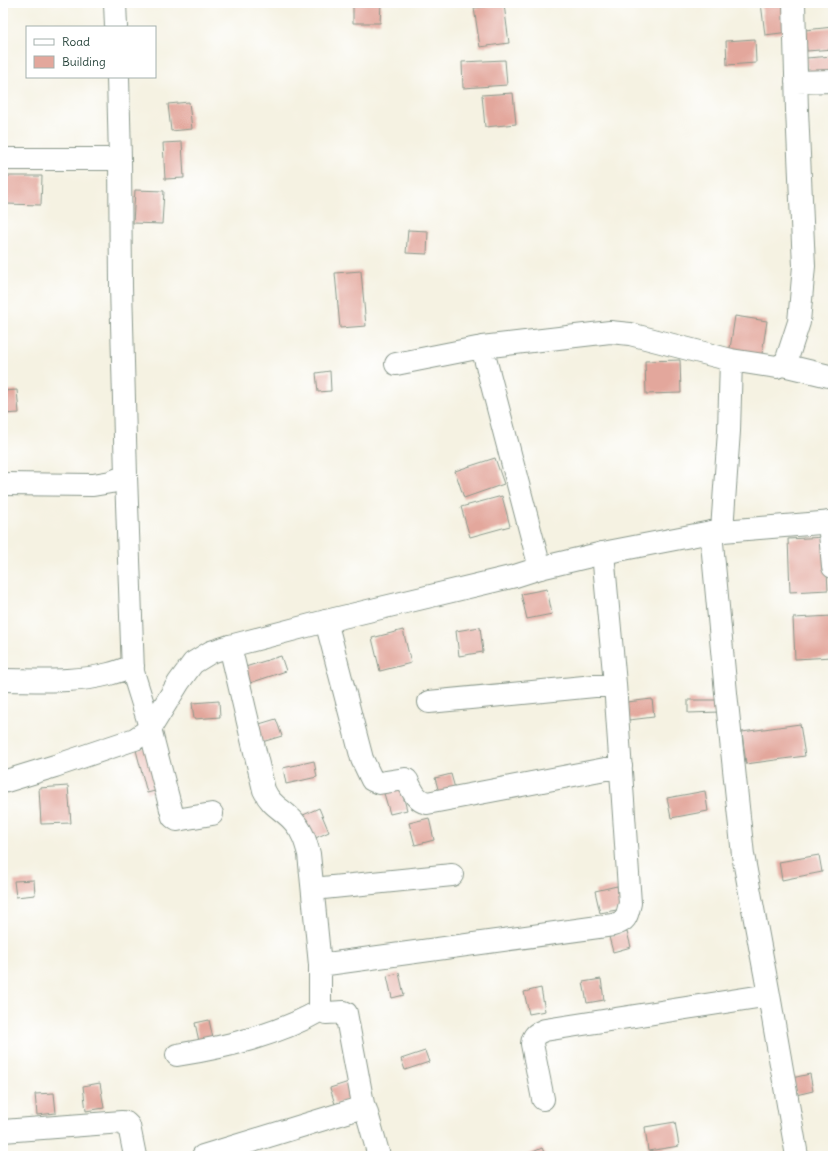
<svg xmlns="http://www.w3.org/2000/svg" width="836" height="1159" viewBox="0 0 836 1159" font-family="Delius,sans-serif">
<rect width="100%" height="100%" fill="#fff"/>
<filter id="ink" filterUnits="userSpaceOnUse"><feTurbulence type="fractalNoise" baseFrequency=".025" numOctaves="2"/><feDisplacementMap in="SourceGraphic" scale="8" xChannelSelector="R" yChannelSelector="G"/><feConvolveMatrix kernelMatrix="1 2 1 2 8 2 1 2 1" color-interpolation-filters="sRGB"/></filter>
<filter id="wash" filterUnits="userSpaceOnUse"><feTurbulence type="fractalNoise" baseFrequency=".012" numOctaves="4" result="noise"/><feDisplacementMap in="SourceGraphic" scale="16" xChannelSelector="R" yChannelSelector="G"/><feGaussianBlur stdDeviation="0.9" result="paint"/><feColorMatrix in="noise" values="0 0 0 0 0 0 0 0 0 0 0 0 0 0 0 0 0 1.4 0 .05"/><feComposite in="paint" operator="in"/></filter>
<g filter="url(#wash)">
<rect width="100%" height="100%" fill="#f5f2e2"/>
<g id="blocks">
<!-- building -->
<path fill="#e3a79c" d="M353,3H381L380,23H353Z
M761,3H785L789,32L765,35Z
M504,4L509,43L480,47L474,8Z
M833,27V49L807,51L805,30Z
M755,39L756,63L727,65L726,41Z
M833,56V75L808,77L806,58Z
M505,60L507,85L463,88L462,62Z
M513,93L516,124L485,127L482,95Z
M189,102L192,129L171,131L168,104Z
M182,142L184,178L165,179L163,143Z
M5,176H42L41,205L5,204Z
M135,190L164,191L162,224L133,223Z
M408,230L428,231L427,254L406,253Z
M361,271L366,326L340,328L335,273Z
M735,316L767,321L761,360L729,355Z
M680,360L681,393L646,394L645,361Z
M330,371L331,391L318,392L316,373Z
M17,390L19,413L3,414V391Z
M495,458L504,484L464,498L455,471Z
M502,496L510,526L470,537L461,507Z
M825,537L828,590L790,592L788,539Z
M547,589L552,614L527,619L521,594Z
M833,616V657L795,659L793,618Z
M480,627L483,652L459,656L456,631Z
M403,630L411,663L380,671L372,638Z
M281,656L286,671L247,684L242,668Z
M652,699L654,717L629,720L627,702Z
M688,700H719L720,712L688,713Z
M219,701L220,717L194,719L192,703Z
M276,719L282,736L262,742L256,725Z
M800,724L805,756L746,764L742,732Z
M153,746L163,789L147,793L136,750Z
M314,761L317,777L286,784L283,768Z
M451,774L456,792L440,796L435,778Z
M400,785L407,810L390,814L383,790Z
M68,786L71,823L41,824L39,788Z
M705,791L708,811L671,818L667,798Z
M319,808L329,832L311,840L301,816Z
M429,818L434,840L415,845L409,823Z
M819,855L822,872L782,880L779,862Z
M34,880L35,895L16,897L14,881Z
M617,886L622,909L600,913L595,891Z
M627,932L631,947L613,952L609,937Z
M399,973L404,995L392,998L387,976Z
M601,979L604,1000L587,1003L583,982Z
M541,988L545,1011L529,1014L524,992Z
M209,1020L214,1043L200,1046L195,1023Z
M425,1051L429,1062L405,1070L401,1059Z
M810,1074L813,1091L796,1095L792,1078Z
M355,1080L360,1097L335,1104L330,1088Z
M100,1083L104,1108L86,1111L83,1086Z
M54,1093L56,1113L37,1115L35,1094Z
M675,1122L679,1146L648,1151L645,1127Z
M542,1148L546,1156H524Z"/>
</g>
</g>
<g filter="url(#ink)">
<use href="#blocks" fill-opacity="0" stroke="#8a988b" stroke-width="1"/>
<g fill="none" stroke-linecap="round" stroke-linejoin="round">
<!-- street casing -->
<g stroke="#8a988b" stroke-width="24">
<path id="street" d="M115,3L116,27
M118,77L120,159L121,286L126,476
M796,82L833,81
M3,159H120
M482,347L610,332L630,334L731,360L777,367L786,362L799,322L804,266L797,110L794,3
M396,364L482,347L540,568
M783,365L833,377
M3,484L93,485L111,482L126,476L133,672L147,717L173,817L177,820L182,819L212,814
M829,522L833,567
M722,530L729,431L731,360
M711,532L726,693L743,855L769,995L797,1156
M326,621L362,759L372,780L379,783L405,779L407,780C412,790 416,801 427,803L621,766
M230,646L264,790C272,808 284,809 295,823C303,832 306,843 309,854L320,965L613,925C627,921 627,916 630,903L615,684L603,553
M3,680C38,680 75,683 109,674C117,672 125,669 133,666
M429,702L615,684
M313,889L452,875
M320,965V1007L321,1010L326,1013L344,1012L346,1013L364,1109
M177,1055C226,1047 278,1035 321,1010
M543,1099L532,1044C533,1035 537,1033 545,1030L769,995
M3,1131L122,1122L126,1123L129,1126L135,1156
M203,1156L360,1108L366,1110L379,1156"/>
</g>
<!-- secondary casing -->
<g stroke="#8a988b" stroke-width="24">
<path id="secondary" d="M3,782L55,766L135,739L150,729L179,682L193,663L211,652L230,646L326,621L515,576L540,568L603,553L711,532L833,522"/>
</g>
<!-- street -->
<use href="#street" stroke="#fff" stroke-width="22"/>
<!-- secondary -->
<use href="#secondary" stroke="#fff" stroke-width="22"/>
</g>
</g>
<!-- margin -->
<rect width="836" height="1159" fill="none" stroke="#fff" stroke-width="16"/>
<!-- legend -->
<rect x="26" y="26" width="130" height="52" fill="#ffffff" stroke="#a5b1ae"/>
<rect x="34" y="39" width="20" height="6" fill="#ffffff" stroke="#a5b1ae"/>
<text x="62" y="46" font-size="12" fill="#1f3d34">Road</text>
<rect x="34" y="56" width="20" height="12" fill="#e3a79c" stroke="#a5b1ae"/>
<text x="62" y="66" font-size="12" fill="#1f3d34">Building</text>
</svg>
